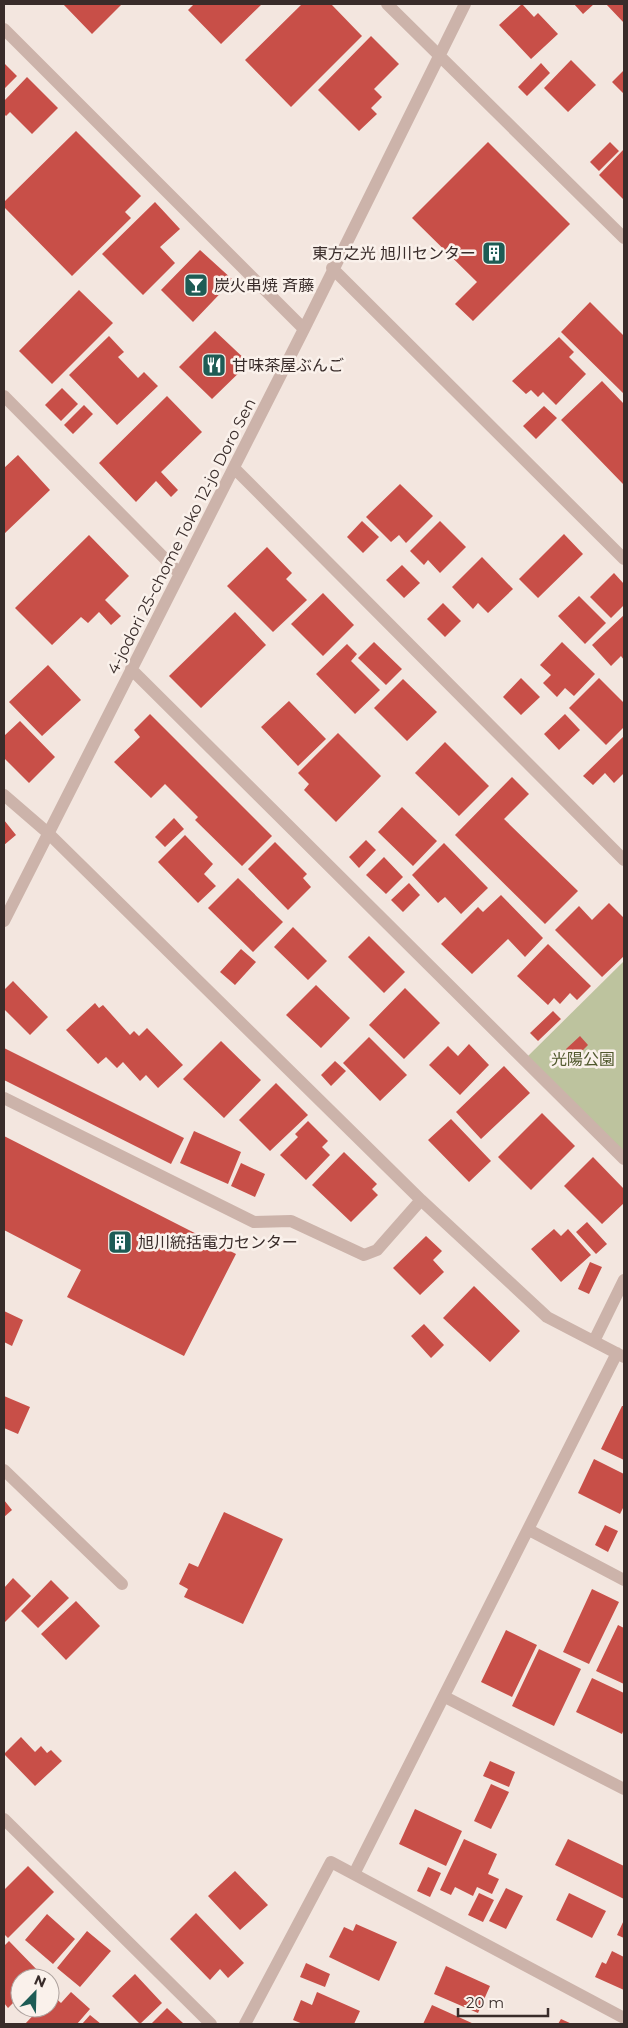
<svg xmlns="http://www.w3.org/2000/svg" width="628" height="2028" viewBox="0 0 628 2028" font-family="Montserrat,'Noto Sans JP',sans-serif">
<rect width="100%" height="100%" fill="#f3e6df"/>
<!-- green -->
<path fill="#bdc39e" d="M624,961V1159L525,1059Z"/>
<!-- building -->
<path fill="#c84f48" d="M63,4H120L121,5L92,34Z
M194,4H262L221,44L188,10Z
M302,4H331L362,36L291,107L245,60Z
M522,4L534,17L538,13L558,34L531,59L499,25Z
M574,4H594L583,14Z
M606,4H624V23Z
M371,36L399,64L374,89L382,97L371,108L377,114L359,131L318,90Z
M571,60L596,85L568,112L544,88Z
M4,63L17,76L4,89Z
M541,63L550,73L527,96L518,87Z
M624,70V94L612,82Z
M27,77L58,108L32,134L10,112L6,116L4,114V101Z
M76,131L141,196L125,212L131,218L72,276L4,207V202Z
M488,142L570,224L473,321L455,304L477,282L412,218Z
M610,142L619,151L599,171L590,162Z
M624,149V200L599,175Z
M155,202L180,229L160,247L175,263L143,295L102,254Z
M200,250L233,280L193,322L161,290Z
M79,290L113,323L52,384L19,351Z
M590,302L624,336V394L561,332Z
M215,331L249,363L212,399L179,367Z
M109,336L124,352L118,357L138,378L144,372L158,386L117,425L69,375Z
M559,337L574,352L569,357L586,374L556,405L543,392L538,397L531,390L526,394L512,381Z
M602,381L624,404V485L561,420Z
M62,388L78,404L61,421L45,405Z
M167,396L202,432L161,472L178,490L171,497L156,481L136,502L99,463Z
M84,405L93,414L73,434L64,425Z
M544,406L557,418L536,439L523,426Z
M18,455L50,490L4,534V468Z
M400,484L433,516L406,543L399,535L391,542L366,517Z
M362,521L379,537L363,553L347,537Z
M440,521L466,547L440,573L428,560L424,565L410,551Z
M564,534L583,554L538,598L519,579Z
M89,535L129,576L105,600L121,616L111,625L99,612L88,623L81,617L52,645L15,608Z
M267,547L292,573L286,579L307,600L273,632L227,586Z
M482,557L513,589L488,613L478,603L473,609L452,587Z
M402,565L420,583L404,598L386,580Z
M614,573L624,584V605L611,618L590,597Z
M323,593L354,625L323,656L291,624Z
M579,596L606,623L585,644L558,616Z
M443,603L461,621L445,637L427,619Z
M235,612L266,645L201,708L169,676Z
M624,615V660L621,656L611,666L592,645Z
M374,642L402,669L386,685L358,658Z
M562,642L595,674L574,696L565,688L557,697L543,683L551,675L540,665Z
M347,644L357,654L351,661L380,690L355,714L316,674Z
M48,665L81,700L42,736L9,702Z
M521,678L540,697L521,715L503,697Z
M599,678L624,703V727L606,745L569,708Z
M403,679L437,712L407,741L374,708Z
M289,701L326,739L298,766L261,727Z
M150,714L272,836L242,866L195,820L198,817L165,784L151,798L114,762L140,737L134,730Z
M565,714L580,730L559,750L544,734Z
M20,721L55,757L29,783L4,758V736Z
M338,733L381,776L336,822L304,790L309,784L298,773Z
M624,736V773L614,783L605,773L593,785L583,776Z
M445,742L489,786L459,816L415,773Z
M512,777L529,794L504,819L578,891L545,924L455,835Z
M402,807L437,841L413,866L378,832Z
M174,818L184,829L165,847L155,837Z
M4,820L16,835L4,845Z
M185,835L213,864L204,874L216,886L198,903L158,862Z
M366,840L376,850L359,868L349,857Z
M275,842L307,874L303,878L311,887L288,910L248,869Z
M444,843L488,888L461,914L445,897L438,903L412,875Z
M384,857L403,877L386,894L366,875Z
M238,878L283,922L253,952L208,908Z
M409,883L420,895L403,912L391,900Z
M501,895L543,938L525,957L508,939L472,974L441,944L478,907L483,912Z
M609,903L624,918V956L602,977L555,930L579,906L592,920Z
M293,927L327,961L308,980L274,947Z
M369,936L405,972L384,993L348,957Z
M548,944L591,986L577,1000L570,993L560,1004L554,998L548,1005L517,976Z
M241,949L256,962L235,985L220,972Z
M13,981L48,1017L30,1035L4,1009V990Z
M316,985L350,1018L321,1048L286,1015Z
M405,988L440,1023L404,1059L369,1025Z
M95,1003L99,1008L103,1005L130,1035L134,1031L139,1036L147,1028L183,1065L158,1088L146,1075L140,1081L123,1062L117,1068L106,1057L98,1064L66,1030Z
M553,1011L561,1019L538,1041L530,1033Z
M580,1036L588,1045L575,1058L566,1049Z
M369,1037L407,1075L380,1101L343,1063Z
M221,1041L261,1080L224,1118L183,1079Z
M469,1044L489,1065L460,1095L429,1065L448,1046L458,1056Z
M4,1048L184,1138L171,1164L4,1080Z
M335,1061L346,1071L331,1086L321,1075Z
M504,1066L530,1093L481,1139L456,1112Z
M276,1083L308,1115L270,1151L239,1120Z
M542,1113L575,1146L531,1190L498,1157Z
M451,1119L491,1161L469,1182L428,1140Z
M308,1121L328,1141L322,1147L330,1155L306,1180L280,1155L298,1137L295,1134Z
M194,1131L241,1152L228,1184L180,1163Z
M4,1136L236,1254L184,1356L67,1297L81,1270L4,1230Z
M344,1152L377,1184L372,1189L378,1195L351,1222L312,1185Z
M593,1157L624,1189V1203L602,1224L564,1186Z
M241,1163L265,1174L255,1197L231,1186Z
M587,1222L607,1244L596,1254L576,1232Z
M554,1229L561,1236L568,1229L591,1255L561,1282L531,1249Z
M426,1236L442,1251L433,1260L444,1272L420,1295L393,1268Z
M590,1262L602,1267L589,1294L578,1289Z
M474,1286L520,1331L490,1362L443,1318Z
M4,1311L23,1320L12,1346L4,1342Z
M424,1324L444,1345L431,1358L411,1336Z
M4,1396L30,1407L18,1434L4,1428Z
M622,1406H624V1460L601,1449Z
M594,1459L624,1474V1506L620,1514L578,1493Z
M4,1500L12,1510L4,1517Z
M224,1512L283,1539L243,1624L184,1597L188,1589L179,1584L189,1563L198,1567Z
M605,1525L618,1531L608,1552L595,1545Z
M13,1578L31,1596L4,1623V1588Z
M51,1580L69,1598L38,1628L21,1611Z
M592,1589L619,1602L589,1664L563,1652Z
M76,1601L100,1626L66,1660L41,1634Z
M618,1625L624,1628V1684L596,1671Z
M506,1630L537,1645L512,1697L481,1682Z
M539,1649L581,1669L554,1726L512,1706Z
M592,1678L624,1693V1729L622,1734L576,1712Z
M21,1737L35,1752L41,1746L47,1753L51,1750L62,1761L35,1786L4,1754Z
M490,1761L515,1772L509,1787L483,1776Z
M491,1784L509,1792L491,1829L474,1821Z
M415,1809L462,1831L446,1866L399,1844Z
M464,1839L497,1854L488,1874L499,1879L492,1894L477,1887L473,1896L455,1887L451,1895L440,1890Z
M568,1839L624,1866V1899L555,1865Z
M28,1866L54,1892L8,1938L4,1934V1890Z
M428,1867L441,1873L430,1897L417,1891Z
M235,1871L268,1905L240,1930L208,1896Z
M506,1888L523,1896L506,1929L489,1921Z
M479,1893L494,1900L483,1922L468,1915Z
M569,1893L606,1911L592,1938L556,1920Z
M196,1913L244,1963L228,1978L220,1969L210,1980L170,1939Z
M47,1914L75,1939L53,1964L25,1940Z
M624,1920V1938L617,1935Z
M356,1924L397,1942L379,1981L329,1957L344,1927L353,1931Z
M87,1931L111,1951L80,1987L57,1968Z
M9,1941L42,1975L39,1978H20V1996L8,2008L4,2003V1946Z
M612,1951L624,1957V1990L595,1977L602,1962L606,1964Z
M306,1963L330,1974L325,1987L300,1977Z
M446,1966L490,1986L478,2013L434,1994Z
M135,1974L162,2003L140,2024L112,1996Z
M71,1992L90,2009L77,2024H25L40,2008H50V1997L52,1995L61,2003Z
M317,1992L360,2011L354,2024H303L293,2020L301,2000L312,2005Z
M432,2005L474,2024H423Z
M167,2008L184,2024H151Z
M90,2015L101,2024H82Z
M561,2019L572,2024H558Z"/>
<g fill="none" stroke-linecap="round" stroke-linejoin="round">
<!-- minor -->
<path stroke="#ccb3aa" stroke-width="12" d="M387,4L624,238
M4,29L304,329
M332,268L624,559
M4,396L180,574
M234,468L624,860
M131,669L624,1159
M4,795L48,833L421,1200L547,1317L624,1357
M4,921L304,329L465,4
M4,1098L254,1222L291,1221L364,1255L377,1250L421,1200
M594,1341L624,1280
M4,1470L122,1584
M529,1530L624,1580
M445,1697L624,1789
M4,1819L211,2024
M354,1874L617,1353
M245,2024L331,1862L624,2018"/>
</g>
<!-- icons -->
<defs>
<g id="building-square" transform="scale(1.25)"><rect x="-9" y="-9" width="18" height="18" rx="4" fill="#1e5c55" stroke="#faf1eb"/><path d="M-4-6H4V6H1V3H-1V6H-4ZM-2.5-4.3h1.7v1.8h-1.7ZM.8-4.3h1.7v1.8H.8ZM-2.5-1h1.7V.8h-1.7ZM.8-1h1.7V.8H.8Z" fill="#fff"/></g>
<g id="bar-square" transform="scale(1.25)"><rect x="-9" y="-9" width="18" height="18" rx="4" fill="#1e5c55" stroke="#faf1eb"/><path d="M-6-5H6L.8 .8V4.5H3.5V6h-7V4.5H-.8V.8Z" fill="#fff"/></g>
<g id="restaurant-square" transform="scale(1.25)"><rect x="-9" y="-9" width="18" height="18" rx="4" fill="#1e5c55" stroke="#faf1eb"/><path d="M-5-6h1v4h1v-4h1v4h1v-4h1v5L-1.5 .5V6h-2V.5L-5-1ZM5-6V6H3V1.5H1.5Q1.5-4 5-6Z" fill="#fff"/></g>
</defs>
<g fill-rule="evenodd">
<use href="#building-square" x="494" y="253"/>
<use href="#bar-square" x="196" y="285"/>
<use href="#restaurant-square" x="214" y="365"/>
<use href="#building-square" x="120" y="1242"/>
</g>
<g text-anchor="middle" stroke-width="5" stroke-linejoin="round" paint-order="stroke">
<!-- poi labels -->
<g font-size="16" fill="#392c2a" stroke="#faf1eb" text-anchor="start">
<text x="476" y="259" text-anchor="end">東方之光 旭川センター</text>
<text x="214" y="291">炭火串焼 斉藤</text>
<text x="232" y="371">甘味茶屋ぶんご</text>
<text x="138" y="1248">旭川統括電力センター</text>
</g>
<!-- street labels -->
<g font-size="16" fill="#392c2a" stroke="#faf1eb">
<text transform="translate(181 536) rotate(-63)" y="6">4-jodori 25-chome Toko 12-jo Doro Sen</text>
</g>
<!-- park labels -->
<g font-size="16" fill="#50582d" stroke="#faf1eb">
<text x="583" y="1065">光陽公園</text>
</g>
</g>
<!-- border -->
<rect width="628" height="2028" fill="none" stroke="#392c2a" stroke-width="10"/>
<!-- north arrow -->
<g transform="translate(35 1993) rotate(23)"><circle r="24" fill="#faf1eb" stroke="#ada29e"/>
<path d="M0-4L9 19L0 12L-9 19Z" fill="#1e5c55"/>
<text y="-8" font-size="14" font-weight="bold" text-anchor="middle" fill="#392c2a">N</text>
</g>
<!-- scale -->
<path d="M458 2008v8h90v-8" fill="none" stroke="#392c2a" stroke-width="2.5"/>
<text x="466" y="2008" font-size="15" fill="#392c2a" stroke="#faf1eb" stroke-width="4" paint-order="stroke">20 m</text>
</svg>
